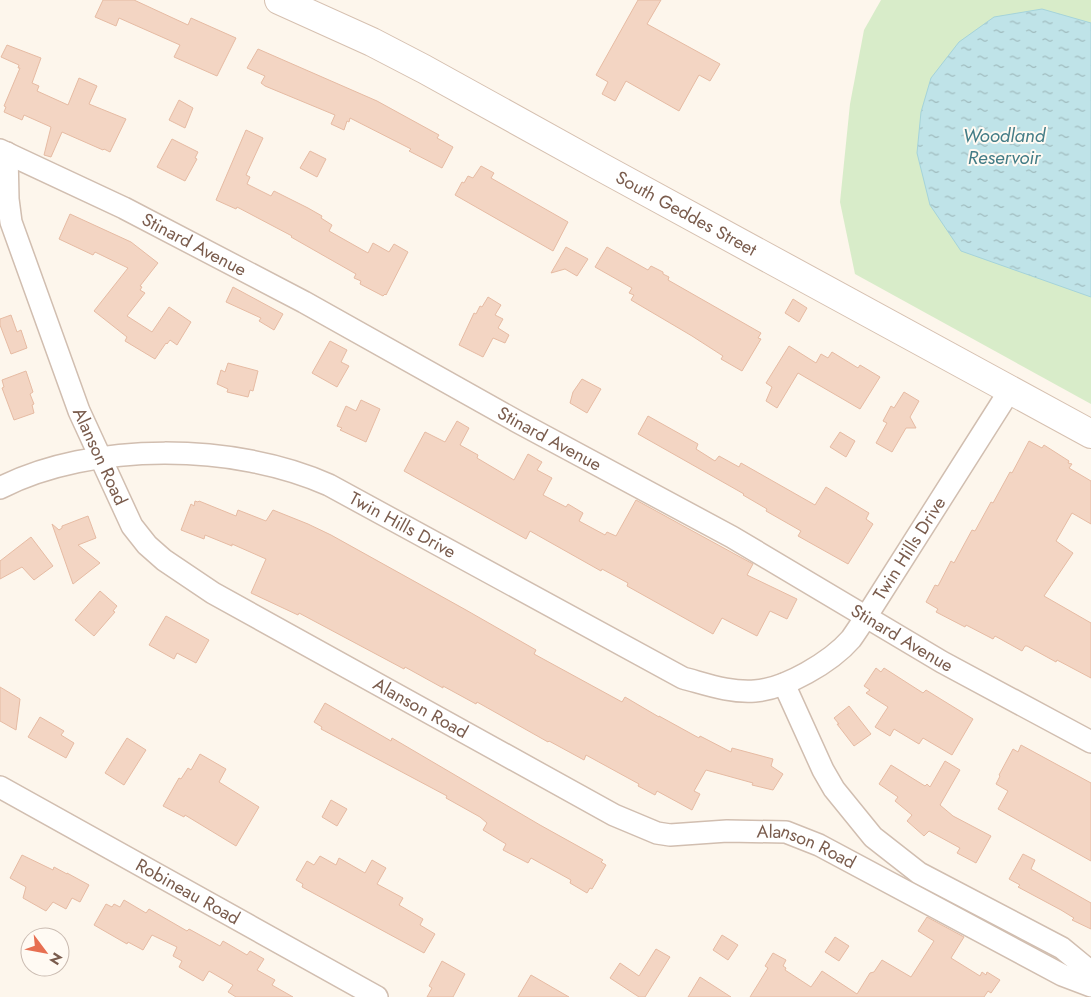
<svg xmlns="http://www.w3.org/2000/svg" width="1091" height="997" viewBox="0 0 1091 997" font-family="Jost,sans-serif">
<defs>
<pattern id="water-ripples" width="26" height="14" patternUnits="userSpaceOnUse" patternTransform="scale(1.25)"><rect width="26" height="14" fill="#bfe3e8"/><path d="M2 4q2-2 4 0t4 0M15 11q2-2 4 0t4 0" fill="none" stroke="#a0bbbe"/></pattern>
</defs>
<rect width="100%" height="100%" fill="#fdf6ec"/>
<!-- green -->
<path fill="#d8ecc9" d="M881,0H1091V404L855,274L840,202L850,104L864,30Z"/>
<!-- water -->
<path fill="url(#water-ripples)" stroke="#a5d3da" d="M1042,9L1091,23V297L961,251L930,205L917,153L921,112L931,78L959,42L994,17Z"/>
<!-- building -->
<path fill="#f3d5c3" stroke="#e6bba3" d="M103,0H134L188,25L191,18L236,38L217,76L174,57L180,45L119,18L116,26L95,17Z
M638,0H661L647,24L720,64L710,81L699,75L679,111L626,81L615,101L602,94L608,82L596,75Z
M7,45L41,58L32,83L39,86L37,91L68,105L79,78L97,86L89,104L126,119L110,152L104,149L103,150L62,132L51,157L44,155L51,127L24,115L22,120L4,112L6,107L4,106L20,68H18L19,65L1,57Z
M258,49L377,101L439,135L437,138L453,147L442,168L409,151L411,149L350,118L349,122L347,121L344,130L331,124L335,115L265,86L261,83L265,76L247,68Z
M179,100L193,108L185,128L169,120Z
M246,130L263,138L246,175L250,177L247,184L271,196L274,191L308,208L322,216L321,218L332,225L329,231L368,253L373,243L389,252L394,244L408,252L386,295L385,294L383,296L360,284L361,281L354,278L356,274L291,237L292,236L237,207L236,209L216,200Z
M172,139L198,152L195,158L197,159L185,181L157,167Z
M310,151L326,159L317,177L300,168Z
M481,166L494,173L491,178L568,222L553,251L455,195L462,182L464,183L468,176L473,178Z
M70,214L131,242L158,263L140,286L142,287L140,290L145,293L127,316L152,332L169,307L191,322L177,345L170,340L167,344L166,343L155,359L125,341L127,337L94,311L128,268L95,252L93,255L59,239Z
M566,247L588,259L577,276L565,269L551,273Z
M607,247L648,270L651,266L663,272V274L669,277L668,280L761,333L758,338L761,339L742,371L721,359L723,356L692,336L631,300L634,295L629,293L632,288L595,267Z
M233,287L283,314L274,330L259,321L261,318L226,302Z
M488,297L501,305L495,315L503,319L498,328L509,335L505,343L493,338L483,357L459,345L474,313L476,314L480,306L482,307Z
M793,299L807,308L799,322L785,313Z
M11,315L17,332L21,330L27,348L11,354L0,325V319Z
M330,341L347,350L341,362L349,366L337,387L312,373Z
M789,346L816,363L821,354L828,358L832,352L858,368L860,365L880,377L860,409L798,373L777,408L766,401L772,387L766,383Z
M228,363L258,371L253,391L250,390L248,397L227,392L228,389L217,384L221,370L225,372Z
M26,371L33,392L30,394L34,404L32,405L34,413L14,420L2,388L4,387L2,380Z
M582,379L601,389L587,413L570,403L573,392Z
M904,392L919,401L910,417L916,428H906L892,452L876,443L887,423L883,421L891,406L894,408Z
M361,400L380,409L366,442L340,430L342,428L337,426L346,406L356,411Z
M648,416L698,444L696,449L715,461L719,456L739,467L741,463L815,505L826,487L869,513L866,519L873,524L848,564L798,536L801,531L766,511L767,509L743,495L744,494L638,434Z
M457,421L469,428L460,445L478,455L477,458L514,480L528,454L542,462L537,470L552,478L543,495L566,507L568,504L583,513L579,521L605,535L607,532L616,536L636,500L753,564L747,575L797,599L787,619L770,611L757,636L722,618L713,634L627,586L628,583L602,569L601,571L530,531L526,539L404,471L425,432L445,442Z
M840,432L855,441L846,457L830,447Z
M1029,441L1042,448L1044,445L1069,461L1068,463L1072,464L1069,468L1091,481V524L1072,513L1056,541L1073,553L1044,596L1091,623V678L1057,660L1056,662L1027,646H1025L1022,651L995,636L993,639L968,626L966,625L965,627L936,612L938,609L926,602L935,585L938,586L951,561L954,563L972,530L975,531L991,502L993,503L1010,472L1012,473Z
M195,501L198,502L199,501L236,516L238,510L266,521L273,510L308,524L331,535L466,610L536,650L534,654L622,702L625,697L659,717V716L699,738L700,736L731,752L732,748L773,759L771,766L783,774L773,790L752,785L753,783L706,770L694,791L700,794L692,810L657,791L655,795L638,786L639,784L586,755L584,760L549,741L548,742L477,702L476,704L443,686V688L405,667L404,669L299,613L298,615L251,593L266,559L232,544V546L205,535L204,539L181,530L191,504L194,506Z
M88,516L96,538L78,545L100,563L73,584L52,524L59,530L62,528V526Z
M31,537L53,566L34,580L22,567L0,579V561Z
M100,591L117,606L113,611L115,612L94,636L75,620Z
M166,616L209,640L196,663L177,653L174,659L149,645Z
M876,668L881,672L884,668L923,693L926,690L973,719L952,755L923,738L919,744L894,729L890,736L875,727L888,707L866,693L870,690L864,686Z
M0,687L20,699L16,730L0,721Z
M325,703L391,741L392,738L540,825L603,860L601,862L606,865L592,889L590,888L587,893L570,883L571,880L531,858L528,863L503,850L506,844L483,830L487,823L480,817L446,798L447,796L321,729L322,727L314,722Z
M849,706L871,734L854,746L837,724H839L834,718Z
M40,717L64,731L61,735L74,743L66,758L28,737Z
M127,738L146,750L124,785L105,773Z
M1021,745L1091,783V861L998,809L1008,791L996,784L1000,776L999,775L1013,749L1018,752Z
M200,754L226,769L219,782L259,807L236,846L185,815L184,817L163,806L179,778L181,779L188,768L191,770Z
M945,761L960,770L940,805L953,816L991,836L976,863L957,853L960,848L929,831L924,836L907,821L912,815L895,801L898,797L879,784L891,765L925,786L927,784L930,787Z
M331,800L347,809L337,826L322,817Z
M1023,854L1035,860L1031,869L1091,903V929L1072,920L1074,918L1061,910L1018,887L1020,885L1009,879Z
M22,855L53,870L54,867L67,874V873L89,885L80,902L72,898L66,909L53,902L46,911L23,898L26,887L10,878Z
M320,856L336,865L339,858L365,873L372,860L386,868L377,884L403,898L399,905L423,919L420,925L435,934L424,953L302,887L303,884L296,880L307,861L314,865Z
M124,900L146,913L149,909L187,931L189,929L220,946L223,941L247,955L250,951L264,959L257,970L275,980L272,985L293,997H236L228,992L233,985L209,971L203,981L179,967L182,961L173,956L177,947L152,935L143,950L128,942L127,944L94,925L106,904L112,907L114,904L120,907Z
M927,917L964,937L951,958L980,976L982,972L986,975L987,972L1000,980L991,993L988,991L984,997H750L768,968L765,966L773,953L786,960L783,966L786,968L785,970L811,987L822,971L857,994L870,973L874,972L882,960L911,977L934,941L918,931Z
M722,935L738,945L728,960L713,950Z
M835,937L849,946L839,961L825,952Z
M656,949L670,957L645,997H639L610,978L620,963L639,976Z
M442,961L465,974L453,997H427L432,988L429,986Z
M531,975L569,997H518Z
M700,977L731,997H688Z"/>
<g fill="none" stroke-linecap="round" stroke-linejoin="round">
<!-- minor casing -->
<g stroke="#d1beb0" stroke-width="24">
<g id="minor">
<path id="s1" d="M0,150L124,208L304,302L518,422L732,537L942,662L1091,742"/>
<path id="s2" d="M7,153L8,199L11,222L79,411L132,526L147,545L164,560L213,593L614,815L657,833L670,835L727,831L786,832L819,845L1062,975L1091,986"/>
<path id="s3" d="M0,488C92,441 236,443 329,485L683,678C706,684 730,693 755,691C785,689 831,662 851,639C856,632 861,624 866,617L1010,390"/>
<path d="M784,684L823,770L834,789L873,837L919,873L1062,948L1091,972"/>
<path id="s4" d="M0,787L377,997"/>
</g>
</g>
<!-- secondary casing -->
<g stroke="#d6c0b0" stroke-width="30">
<g id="secondary">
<path id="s5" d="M279,0L372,42L424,69L601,167L1091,434"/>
</g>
</g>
<!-- minor -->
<use href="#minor" stroke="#fff" stroke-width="21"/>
<!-- secondary -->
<use href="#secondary" stroke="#fff" stroke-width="28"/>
</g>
<g text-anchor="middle" stroke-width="4" stroke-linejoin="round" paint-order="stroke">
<!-- street labels -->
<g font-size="18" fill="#7a5c4d" stroke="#fffaf3">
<text dy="6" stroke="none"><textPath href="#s5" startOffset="460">South Geddes Street</textPath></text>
<text dy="6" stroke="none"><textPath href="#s1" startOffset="216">Stinard Avenue</textPath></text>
<text dy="6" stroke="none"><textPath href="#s1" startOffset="621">Stinard Avenue</textPath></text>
<text dy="6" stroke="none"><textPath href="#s2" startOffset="320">Alanson Road</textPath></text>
<text dy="6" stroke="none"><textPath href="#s3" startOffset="422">Twin Hills Drive</textPath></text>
<text dy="6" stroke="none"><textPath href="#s3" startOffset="1034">Twin Hills Drive</textPath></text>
<text dy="6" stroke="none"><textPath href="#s1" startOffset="1026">Stinard Avenue</textPath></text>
<text dy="6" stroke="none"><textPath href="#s2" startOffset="740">Alanson Road</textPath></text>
<text dy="6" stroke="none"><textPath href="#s2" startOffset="1160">Alanson Road</textPath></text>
<text dy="6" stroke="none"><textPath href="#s4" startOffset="215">Robineau Road</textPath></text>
</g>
<!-- water labels -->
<g font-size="19" font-style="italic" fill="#437c86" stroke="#fffaf3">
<text x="1004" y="142">Woodland<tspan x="1004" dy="22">Reservoir</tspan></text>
</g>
</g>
<!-- north arrow -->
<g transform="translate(45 952) rotate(122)"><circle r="24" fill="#fffaf3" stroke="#cabbb1"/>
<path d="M0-4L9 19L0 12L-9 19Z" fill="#e76f51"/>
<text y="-8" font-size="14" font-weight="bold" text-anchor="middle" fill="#7a5c4d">N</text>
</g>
</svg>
